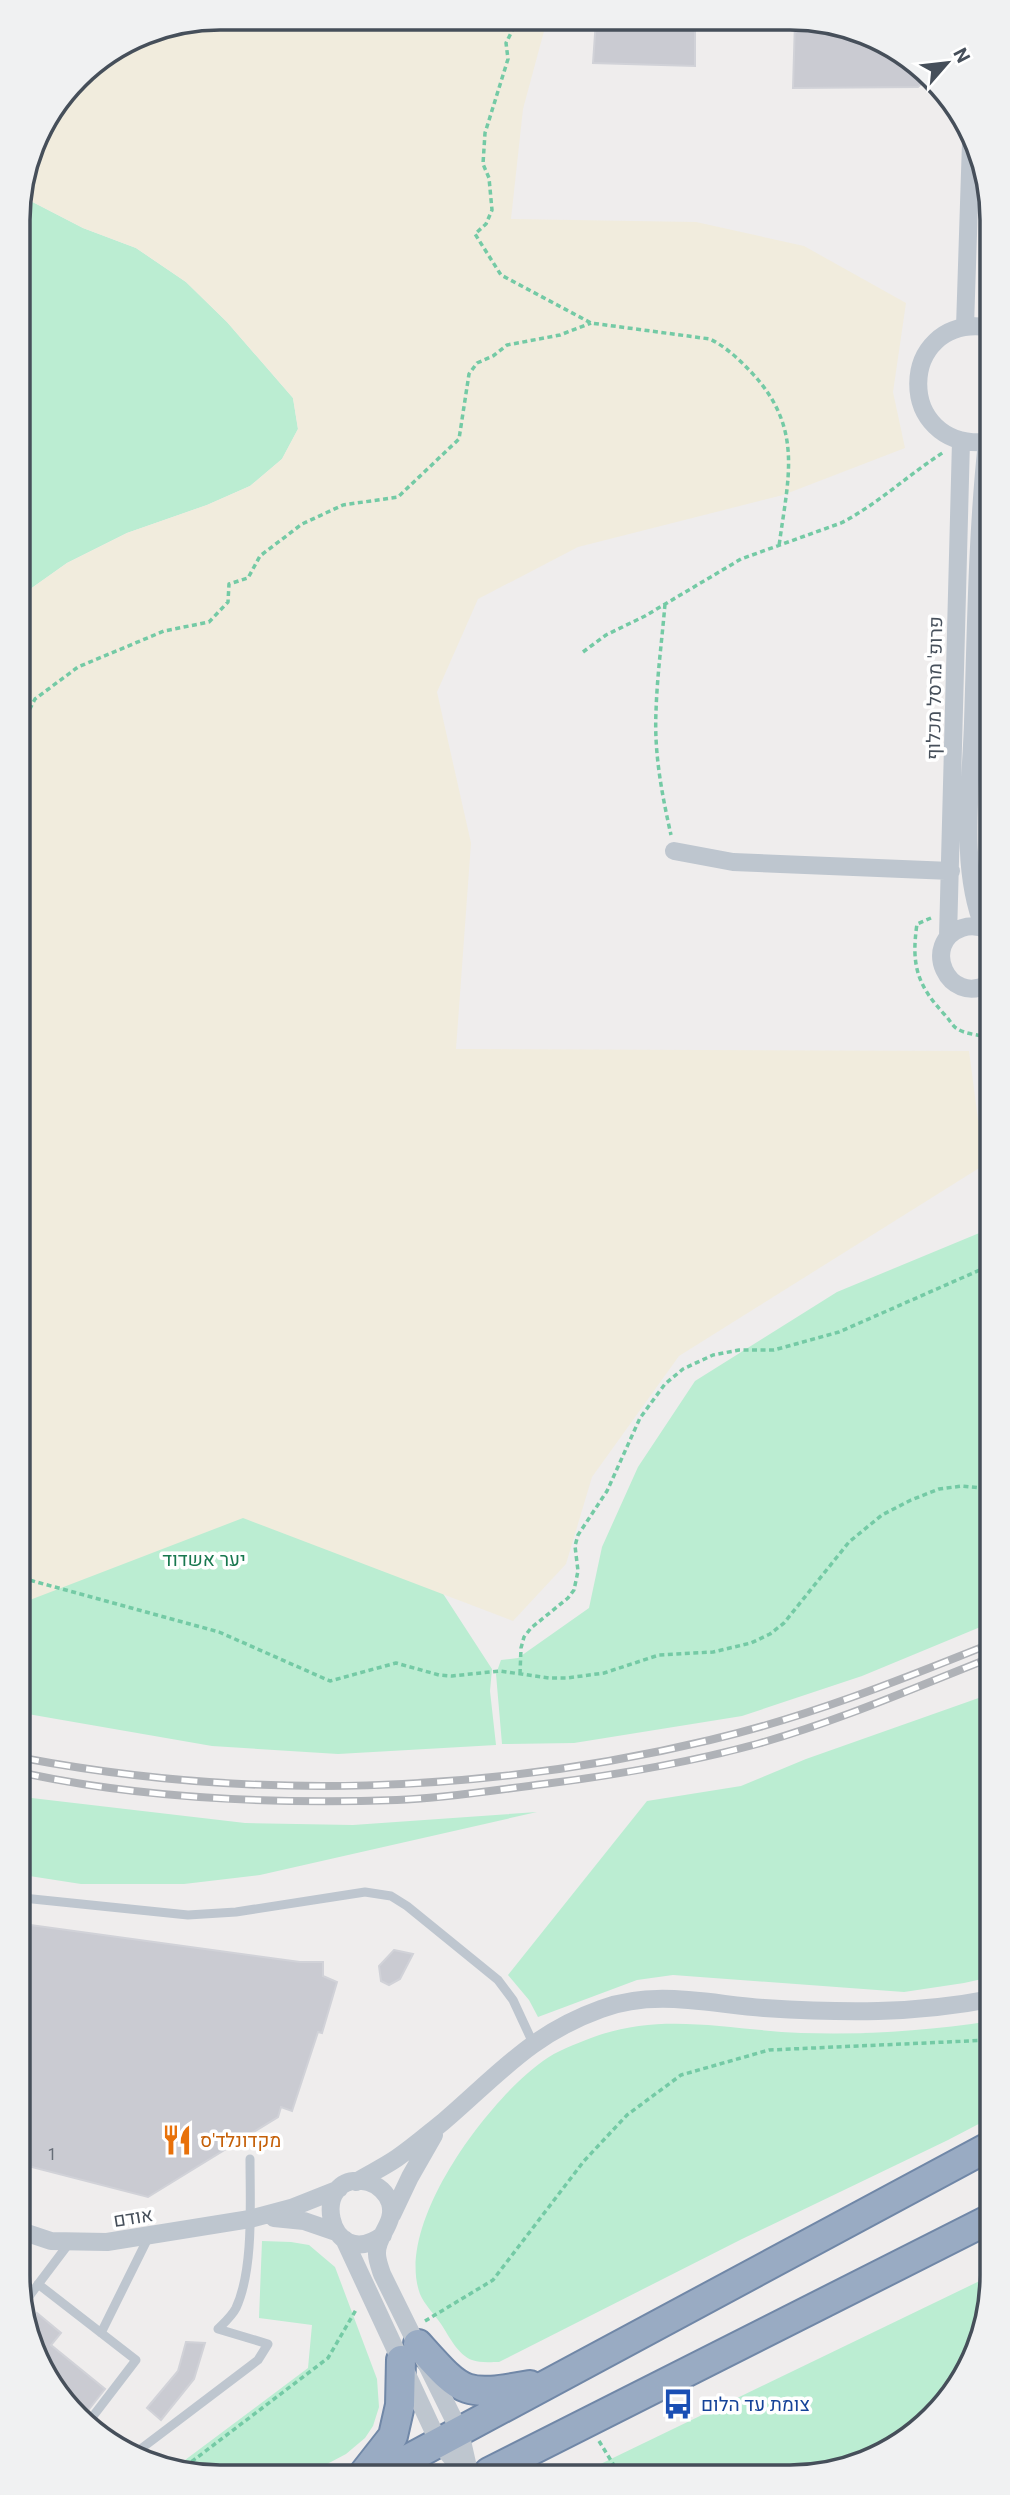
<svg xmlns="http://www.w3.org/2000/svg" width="1010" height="2495" viewBox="0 0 1010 2495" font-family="Roboto,Heebo,sans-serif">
<rect width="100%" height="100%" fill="#efeded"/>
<!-- green -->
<path fill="#bbedd2" d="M21,196L83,228L136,248L186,282L227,322L293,398L298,429L282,459L250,486L207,505L127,533L67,563L19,597L18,206Z
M989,1229L990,1623L862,1676L742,1716L574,1743L502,1744L496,1674L501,1660L518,1658L589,1608L602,1547L638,1467L695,1381L837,1292Z
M236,1275L492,1669L490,1691L496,1745L338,1754L212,1746L22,1713V1403L44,1366Z
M990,1694L991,1977L964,1983L904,1992L673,1975L637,1980L538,2017L529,2000L508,1975L647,1801L741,1786L806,1759Z
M23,1797L245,1823L353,1825L537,1812L260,1875L184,1884H81L23,1875Z
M991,2021L992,2117L948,2140L742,2239L499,2362C491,2362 479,2363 472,2360C458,2355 449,2336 441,2324C435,2315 424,2304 420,2294C394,2224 489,2099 543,2061C556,2051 576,2044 591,2038C661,2011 729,2030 801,2033C865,2035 928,2031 991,2021Z
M262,2241L291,2242L309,2245L335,2267L377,2379L379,2407L373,2426L365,2438L346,2454L310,2473L181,2474L173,2469L308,2368L312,2325L259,2318Z
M992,2275V2288L977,2352L943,2408L842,2471L584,2472Z"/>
<!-- sand -->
<path fill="#f1ecdd" d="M220,18L547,20L523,109L511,219L696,222L804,246L906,303L893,392L905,448L783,495L578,547L478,599L437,692L471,843L456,1049L969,1051L984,1165L679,1356L592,1477L566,1564L513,1621L243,1518L22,1603L19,597L67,563L127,533L207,505L250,486L282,459L298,429L293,398L227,322L186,282L136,248L83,228L21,196L38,131L86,68L143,33Z"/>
<!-- building -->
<path fill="#cacbd2" stroke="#d1d2d8" stroke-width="2" d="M596,20H695V66L593,63Z
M795,21H829L931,75L918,87L793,88Z
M23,1924L300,1962H323V1976L337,1982L322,2033L318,2032L292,2111L281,2107L278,2117L148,2197L24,2165Z
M394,1950L413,1954L400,1979L389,1985L381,1981L379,1966Z
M37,2313L61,2333L51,2345L105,2389L82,2418L72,2410L24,2327V2323L27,2325Z
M186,2342L205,2343L194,2379L161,2420L147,2408L178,2371Z"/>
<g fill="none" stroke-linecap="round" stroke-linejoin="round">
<!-- trunk casing -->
<g stroke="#7087a7" stroke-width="32">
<path id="trunk" d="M418,2344C463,2394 463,2397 530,2385
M489,2472L992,2218
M364,2473L393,2436L400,2405L401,2360
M382,2473L992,2145"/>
</g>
<!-- path -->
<path stroke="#74caa5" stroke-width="3.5" stroke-dasharray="5 3.5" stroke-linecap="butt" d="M518,19L506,43L508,59L485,133L483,164L489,178L492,210L486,224L475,234L501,275L591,323L710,339C726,347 740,360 752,373C804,429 788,478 779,546
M665,604C662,640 657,676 656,712C654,753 662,795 671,835
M583,652L606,635L645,616L741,559L841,523C878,504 909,474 944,452
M20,723L24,720L35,699L78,667L164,631L209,622L228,602L229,584L248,578L260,556L302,524L343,505L398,497L459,439L469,374L477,363L493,356L507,345L560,335L591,323
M931,918L917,924C911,965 917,985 945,1015C949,1019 952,1025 956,1028C964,1034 979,1035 988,1037
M22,1578L219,1632L330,1681L396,1663L439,1675L452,1676L500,1671L549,1678H567L604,1673L659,1655L713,1652L751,1643L770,1634L784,1623L849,1542L882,1515L911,1500L939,1489L962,1486L990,1489
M520,1674L521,1648L524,1637L531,1628L568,1598L574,1590L578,1571L575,1546L578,1535L607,1491L640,1418L665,1384L683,1369L713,1355L739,1350H774L839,1332L989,1266
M425,2321L493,2280L584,2161L627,2115L681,2075L769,2050L991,2040
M599,2441L618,2472
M178,2472L328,2358L357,2308"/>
<!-- service -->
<path stroke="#bec6cf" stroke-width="9" d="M23,1898L188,1915L236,1912L365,1892L391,1896L407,1906L498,1980L513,2000L533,2043
M38,2284L136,2360L87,2424
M24,2303L70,2242
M101,2333L149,2236
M138,2451L258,2360L268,2344L218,2329C224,2323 232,2316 236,2308C254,2269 250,2202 250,2159"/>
<!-- minor -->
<path stroke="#bec6cf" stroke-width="18" d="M965,327L971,142
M986,327C897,316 894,450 987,442
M674,851L733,862L951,871
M984,928C959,868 971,787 973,723C976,629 977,535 987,442
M988,931C980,926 971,925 962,928C920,943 948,1006 988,984
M948,937L961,441
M356,2182C369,2174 384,2167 397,2158C413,2147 428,2134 443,2122C498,2075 531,2034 601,2009C655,1989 709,2004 764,2008C843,2013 914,2014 991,1999
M392,2215L410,2177L434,2135
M274,2218L304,2221L336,2232
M24,2232L51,2241L107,2242L250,2219L291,2208L339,2189
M383,2235C327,2276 307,2168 368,2182C378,2185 387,2193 390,2203C396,2224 376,2235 377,2254C377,2260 380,2268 382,2274L460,2432L469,2472
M344,2239L439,2443L464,2472"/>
<!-- trunk -->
<use href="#trunk" stroke="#99abc3" stroke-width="28"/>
<!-- rail casing -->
<g stroke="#afb2b7" stroke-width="8">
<path id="rail" d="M23,1758C249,1801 485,1794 710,1740C807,1717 898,1681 990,1644
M23,1773C144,1799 272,1804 397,1800C446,1798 495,1790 544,1784C616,1775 687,1763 757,1744C836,1722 914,1688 990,1658"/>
</g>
<!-- rail -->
<use href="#rail" stroke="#fff" stroke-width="5" stroke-dasharray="16" stroke-linecap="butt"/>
</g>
<!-- icons -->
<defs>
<g id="restaurant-bare" transform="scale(2.415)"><path d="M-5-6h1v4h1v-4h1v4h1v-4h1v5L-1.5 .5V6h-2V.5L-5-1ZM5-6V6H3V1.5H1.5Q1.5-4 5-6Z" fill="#e8710a" stroke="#fff" stroke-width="2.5" paint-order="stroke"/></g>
<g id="bus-bare" transform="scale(2.415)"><path d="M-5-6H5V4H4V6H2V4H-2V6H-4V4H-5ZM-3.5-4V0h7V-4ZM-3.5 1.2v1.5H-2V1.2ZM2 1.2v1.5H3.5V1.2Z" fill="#1a4fb4" stroke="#fff" stroke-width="2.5" paint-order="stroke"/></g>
</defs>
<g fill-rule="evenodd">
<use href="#restaurant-bare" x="177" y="2140"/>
<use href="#bus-bare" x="678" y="2404"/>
</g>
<g text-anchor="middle" stroke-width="7" stroke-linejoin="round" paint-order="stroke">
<!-- number labels -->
<g font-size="16" fill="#676e78">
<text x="52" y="2160">1</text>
</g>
<!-- street labels -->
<g font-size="19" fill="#464f5a" stroke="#fff">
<text transform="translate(934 688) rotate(-89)" y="7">פרופ' מרסל מכלוף</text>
<text transform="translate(133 2217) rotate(-9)" y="7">אודם</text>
</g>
<!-- park labels -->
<g font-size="19" fill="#19784f" stroke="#fff">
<text x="204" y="1566">יער אשדוד</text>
</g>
<!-- food labels -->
<g font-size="19" fill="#c56008" stroke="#fff" text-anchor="start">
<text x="200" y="2147">מקדונלד'ס</text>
</g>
<!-- transit labels -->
<g font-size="19" fill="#164399" stroke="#fff" text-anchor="start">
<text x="701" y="2411">צומת עד הלום</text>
</g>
</g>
<!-- crop -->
<path d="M0 0H1010V2495H0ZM220 30H790A190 190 0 0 1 980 220V2275A190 190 0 0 1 790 2465H220A190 190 0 0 1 30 2275V220A190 190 0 0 1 220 30Z" fill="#f0f1f2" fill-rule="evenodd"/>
<path fill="none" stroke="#464f5a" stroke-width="3.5" d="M220 30H790A190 190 0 0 1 980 220V2275A190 190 0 0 1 790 2465H220A190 190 0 0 1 30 2275V220A190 190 0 0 1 220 30Z"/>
<!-- north arrow -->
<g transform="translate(947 63) rotate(62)" stroke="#ffffff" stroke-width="5" paint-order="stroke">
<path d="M0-5L12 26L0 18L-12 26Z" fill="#464f5a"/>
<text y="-10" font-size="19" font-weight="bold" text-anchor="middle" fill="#464f5a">N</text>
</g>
</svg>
